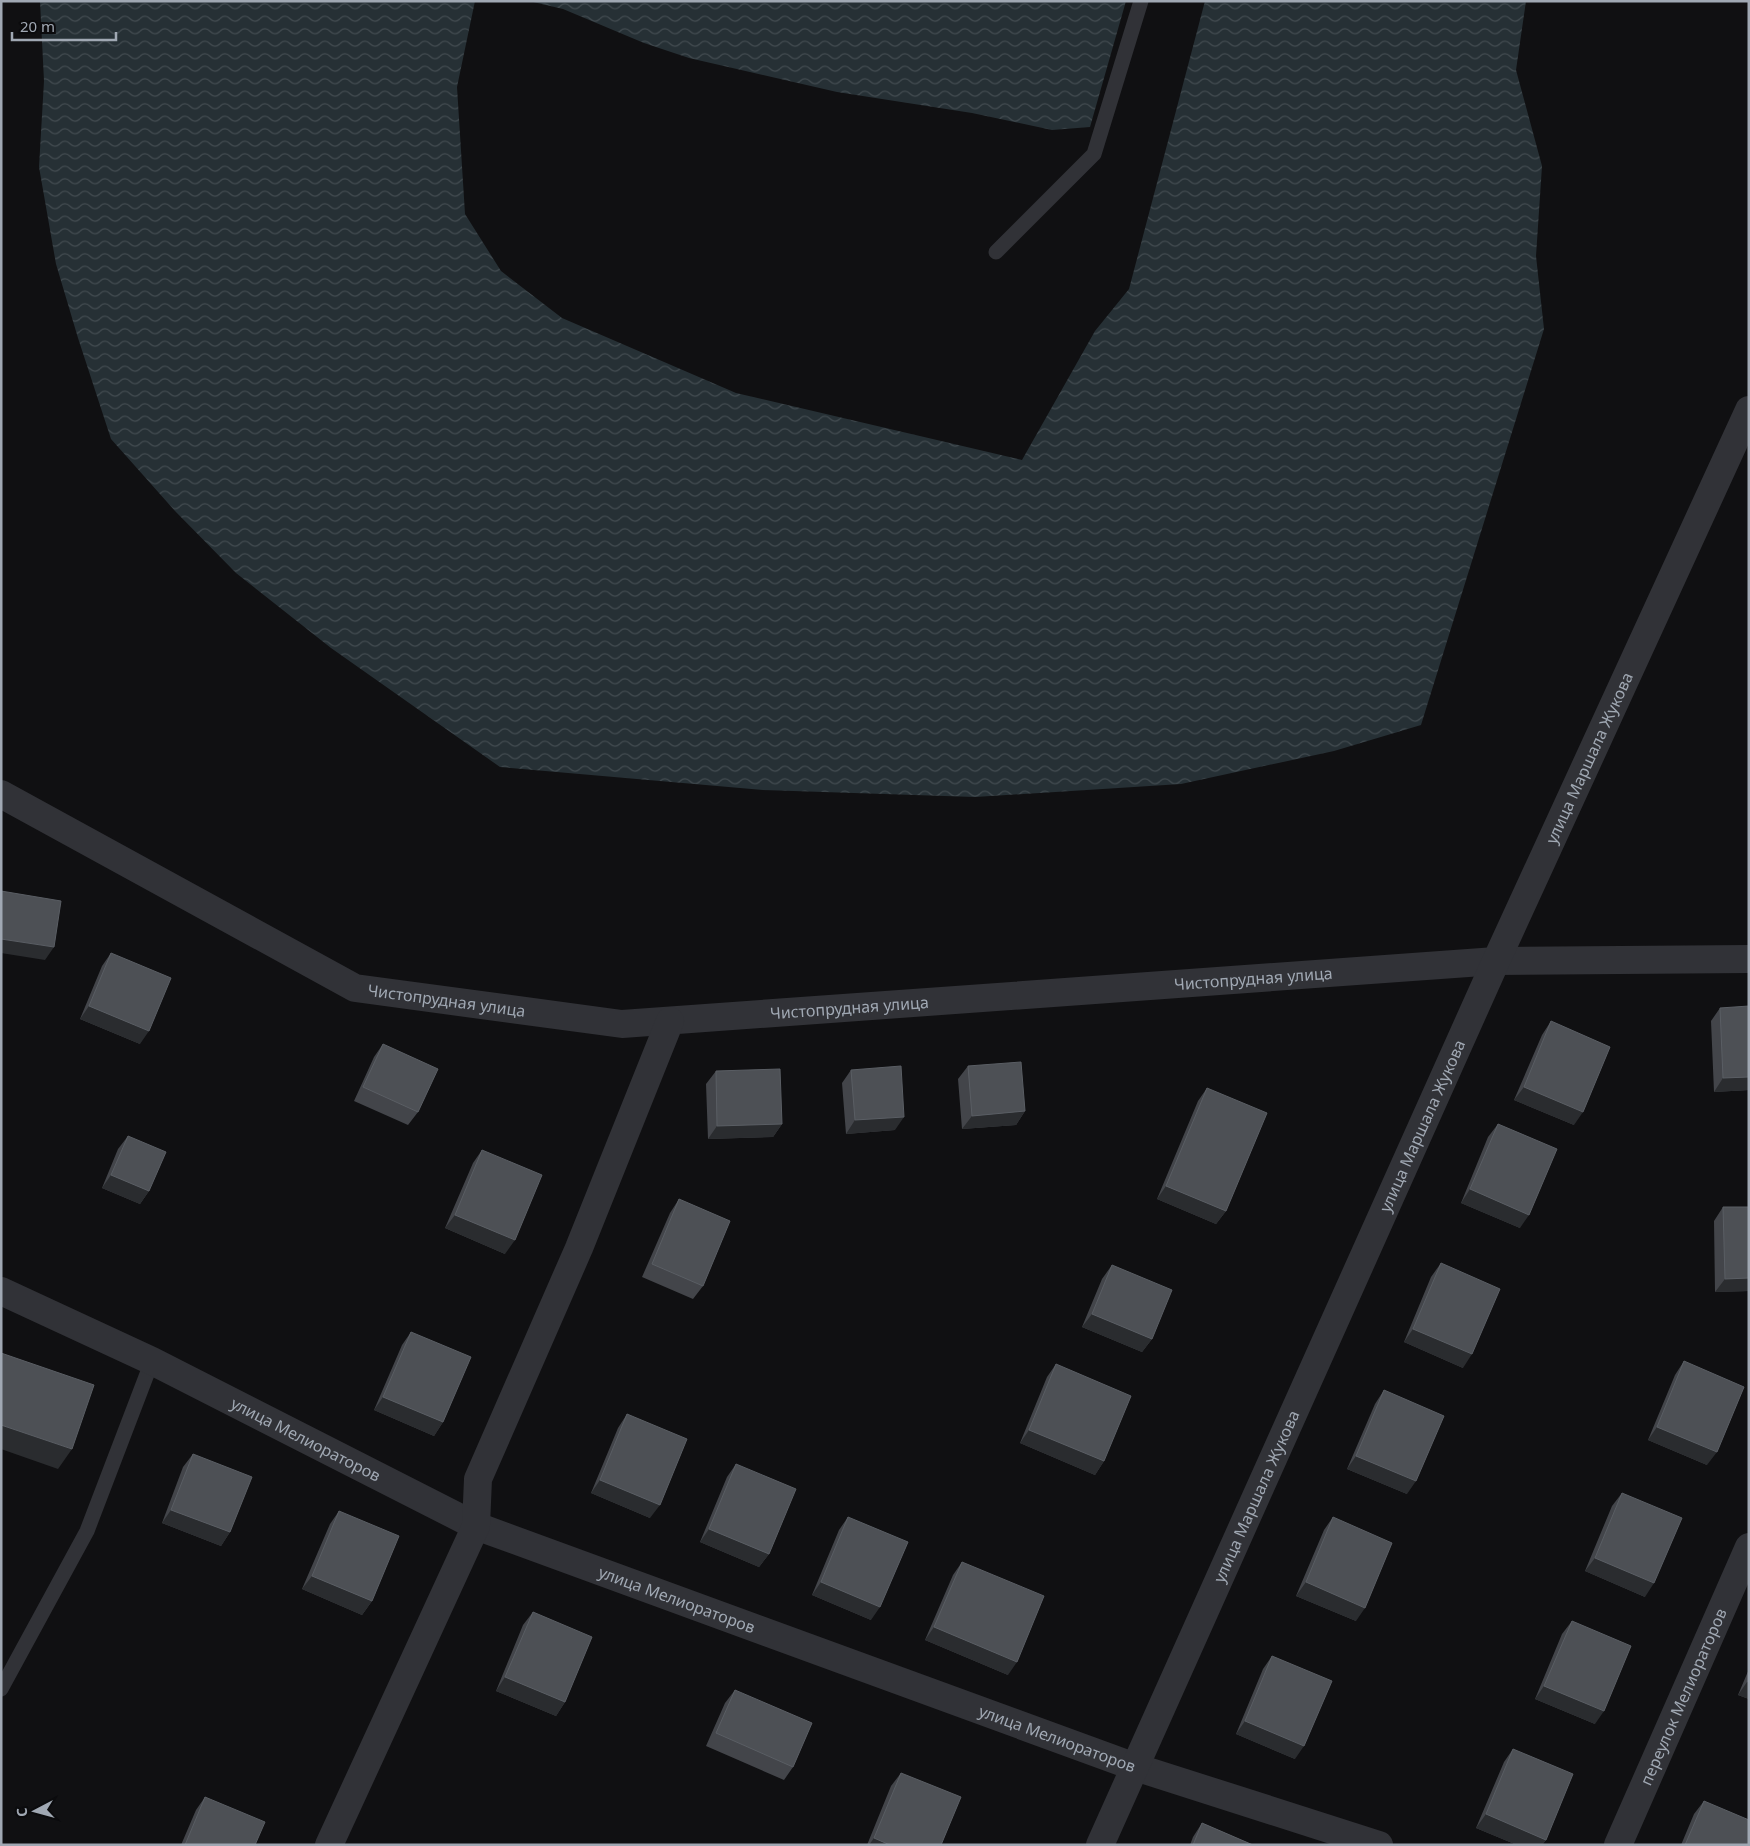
<svg xmlns="http://www.w3.org/2000/svg" width="1750" height="1846" viewBox="0 0 1750 1846" font-family="'Noto Sans',sans-serif">
<defs>
<pattern id="water-waves" width="16" height="10" patternUnits="userSpaceOnUse" patternTransform="scale(1.25)"><rect width="16" height="10" fill="#263035"/><path d="M0 5q4-4 8 0t8 0" fill="none" stroke="#424b50"/></pattern>
</defs>
<rect width="100%" height="100%" fill="#101012"/>
<!-- water -->
<path fill="url(#water-waves)" d="M40,1H475L457,87L465,214L501,271L562,318L736,393L1022,460L1095,331L1129,289L1205,1H1526L1516,70L1542,166L1536,256L1544,329L1421,725L1334,751L1181,784L975,797L763,790L500,767L331,648L236,573L175,511L111,439L78,338L56,264L39,167L44,81Z
M529,1H1126L1090,127L1052,130L972,113L837,92L689,58L644,43L563,9Z"/>
<g fill="none" stroke-linecap="round" stroke-linejoin="round">
<!-- lane -->
<path stroke="#313237" stroke-width="15" d="M996,252L1094,154L1141,1
M1,1689L87,1531L152,1361"/>
<!-- street -->
<g stroke="#313237" stroke-width="28">
<path id="s1" d="M1,794L355,988L622,1024L1496,961L1749,959"/>
<path id="s2" d="M1,1291L152,1361L476,1526L1135,1767L1379,1845"/>
<path d="M329,1845L476,1526L478,1479L579,1248L670,1021"/>
<path id="s3" d="M1100,1845L1496,961L1749,410"/>
<path id="s4" d="M1618,1845L1749,1547"/>
</g>
</g>
<!-- wall -->
<path fill="#43454a" d="M111,953L140,1044L80,1019L102,966Z
M1720,1008L1749,1090L1714,1092L1711,1021Z
M1551,1021L1574,1125L1514,1100L1542,1035Z
M383,1044L418,1112L408,1125L354,1101L374,1057Z
M968,1066L1025,1111L1016,1125L962,1129L958,1079Z
M851,1070L895,1130L846,1134L842,1083Z
M716,1071L782,1124L773,1137L708,1139L706,1084Z
M1207,1088L1226,1211L1216,1224L1157,1199L1198,1101Z
M1498,1124L1520,1228L1461,1203L1488,1137Z
M128,1136L149,1191L140,1204L102,1188L118,1149Z
M482,1150L505,1254L445,1228L473,1163Z
M679,1199L703,1286L693,1299L642,1277L670,1213Z
M1723,1207H1749V1291L1715,1292L1714,1221Z
M1441,1263L1463,1368L1404,1342L1431,1277Z
M1112,1265L1152,1339L1142,1352L1082,1327L1102,1279Z
M411,1332L443,1422L434,1436L374,1410L402,1345Z
M1684,1361L1707,1465L1648,1440L1675,1375Z
M1056,1364L1104,1461L1095,1475L1020,1443L1047,1377Z
M1384,1390L1407,1494L1347,1469L1375,1404Z
M627,1414L650,1518L591,1493L618,1428Z
M193,1454L230,1532L221,1546L162,1523L183,1467Z
M736,1464L769,1554L759,1567L700,1542L727,1477Z
M1622,1493L1645,1597L1585,1571L1612,1506Z
M339,1511L372,1601L362,1615L302,1589L330,1524Z
M848,1517L871,1620L812,1595L839,1530Z
M1333,1517L1356,1621L1296,1596L1324,1530Z
M962,1562L1008,1675L925,1640L953,1575Z
M533,1612L565,1702L556,1716L496,1691L523,1625Z
M1572,1621L1595,1724L1535,1699L1562,1634Z
M1272,1656L1295,1759L1236,1734L1263,1669Z
M1749,1669V1699L1738,1695Z
M735,1690L793,1767L784,1780L706,1746L725,1703Z
M1513,1749L1546,1840L1542,1845H1517L1476,1828L1504,1762Z
M901,1773L941,1845H867L891,1786Z
M205,1797L255,1845H181L196,1810Z
M1704,1801L1749,1845H1681L1694,1814Z
M1202,1823L1253,1845H1190L1193,1837Z"/>
<!-- shaded-wall -->
<path fill="#2a2c2f" d="M1,939L54,947L45,960L1,953Z
M89,1006L149,1031L140,1044L80,1019Z
M1749,1077V1090L1714,1092L1723,1078Z
M1524,1087L1583,1112L1574,1125L1514,1100Z
M1025,1111L1016,1125L962,1129L972,1116Z
M904,1117L895,1130L846,1134L855,1120Z
M782,1124L773,1137L708,1139L717,1126Z
M111,1175L149,1191L140,1204L102,1188Z
M1166,1186L1226,1211L1216,1224L1157,1199Z
M1470,1189L1529,1215L1520,1228L1461,1203Z
M455,1215L515,1240L505,1254L445,1228Z
M1749,1278V1291L1715,1292L1725,1279Z
M1092,1314L1152,1339L1142,1352L1082,1327Z
M1413,1329L1472,1354L1463,1368L1404,1342Z
M383,1397L443,1422L434,1436L374,1410Z
M1,1425L72,1449L58,1469L1,1449Z
M1657,1427L1717,1452L1707,1465L1648,1440Z
M1029,1430L1104,1461L1095,1475L1020,1443Z
M1356,1456L1416,1481L1407,1494L1347,1469Z
M600,1480L660,1505L650,1518L591,1493Z
M171,1510L230,1532L221,1546L162,1523Z
M709,1529L769,1554L759,1567L700,1542Z
M1595,1558L1654,1583L1645,1597L1585,1571Z
M312,1576L372,1601L362,1615L302,1589Z
M821,1582L880,1607L871,1620L812,1595Z
M1306,1582L1365,1608L1356,1621L1296,1596Z
M934,1627L1017,1662L1008,1675L925,1640Z
M505,1677L565,1702L556,1716L496,1691Z
M1747,1682H1749V1699L1738,1695Z
M1544,1686L1604,1711L1595,1724L1535,1699Z
M1245,1721L1304,1746L1295,1759L1236,1734Z
M1486,1814L1546,1840L1542,1845H1517L1476,1828Z
M874,1838L890,1845H869Z"/>
<!-- building -->
<path fill="#4d5055" stroke="#5a5e64" d="M1,891L61,901L54,947L1,939Z
M111,953L171,978L149,1031L89,1006Z
M1749,1006V1077L1723,1078L1720,1008Z
M1551,1021L1610,1047L1583,1112L1524,1087Z
M383,1044L438,1069L418,1112L363,1087Z
M1021,1062L1025,1111L972,1116L968,1066Z
M901,1066L904,1117L855,1120L851,1070Z
M780,1069L782,1124L717,1126L716,1071Z
M1207,1088L1267,1113L1226,1211L1166,1186Z
M1498,1124L1557,1149L1529,1215L1470,1189Z
M128,1136L166,1152L149,1191L111,1175Z
M482,1150L542,1175L515,1240L455,1215Z
M679,1199L730,1221L703,1286L652,1264Z
M1723,1207H1749V1278L1725,1279Z
M1441,1263L1500,1289L1472,1354L1413,1329Z
M1112,1265L1172,1290L1152,1339L1092,1314Z
M411,1332L471,1357L443,1422L383,1397Z
M1,1353L94,1385L72,1449L1,1425Z
M1684,1361L1744,1387L1717,1452L1657,1427Z
M1056,1364L1131,1396L1104,1461L1029,1430Z
M1384,1390L1444,1416L1416,1481L1356,1456Z
M627,1414L687,1439L660,1505L600,1480Z
M193,1454L252,1477L230,1532L171,1510Z
M736,1464L796,1489L769,1554L709,1529Z
M1622,1493L1682,1518L1654,1583L1595,1558Z
M339,1511L399,1536L372,1601L312,1576Z
M848,1517L908,1542L880,1607L821,1582Z
M1333,1517L1392,1543L1365,1608L1306,1582Z
M962,1562L1044,1596L1017,1662L934,1627Z
M533,1612L592,1637L565,1702L505,1677Z
M1572,1621L1631,1646L1604,1711L1544,1686Z
M1272,1656L1332,1681L1304,1746L1245,1721Z
M735,1690L812,1723L793,1767L716,1733Z
M1513,1749L1573,1774L1546,1840L1486,1814Z
M901,1773L961,1797L941,1845H890L874,1838Z
M205,1797L265,1822L255,1845H185Z
M1704,1801L1749,1820V1845H1685Z
M1202,1823L1253,1845H1193Z"/>
<g text-anchor="middle" stroke-width="5" stroke-linejoin="round" paint-order="stroke">
<!-- street labels -->
<g font-size="16" fill="#a0a8b3" stroke="#0b0b0d">
<text dy="6" stroke="none"><textPath href="#s3" startOffset="1192">улица Маршала Жукова</textPath></text>
<text dy="6" stroke="none"><textPath href="#s1" startOffset="1306">Чистопрудная улица</textPath></text>
<text dy="6" stroke="none"><textPath href="#s1" startOffset="496">Чистопрудная улица</textPath></text>
<text dy="6" stroke="none"><textPath href="#s1" startOffset="901">Чистопрудная улица</textPath></text>
<text dy="6" stroke="none"><textPath href="#s3" startOffset="788">улица Маршала Жукова</textPath></text>
<text dy="6" stroke="none"><textPath href="#s2" startOffset="339">улица Мелиораторов</textPath></text>
<text dy="6" stroke="none"><textPath href="#s3" startOffset="382">улица Маршала Жукова</textPath></text>
<text dy="6" stroke="none"><textPath href="#s2" startOffset="744">улица Мелиораторов</textPath></text>
<text dy="6" stroke="none"><textPath href="#s4" startOffset="162">переулок Мелиораторов</textPath></text>
<text dy="6" stroke="none"><textPath href="#s2" startOffset="1149">улица Мелиораторов</textPath></text>
</g>
</g>
<!-- border -->
<rect width="1750" height="1846" fill="none" stroke="#a0a8b3" stroke-width="5"/>
<!-- north arrow -->
<g transform="translate(35 1811) rotate(264)" stroke="#0b0b0d" stroke-width="4" paint-order="stroke">
<path d="M0-4L9 19L0 12L-9 19Z" fill="#a0a8b3"/>
<text y="-8" font-size="14" font-weight="bold" text-anchor="middle" fill="#a0a8b3">С</text>
</g>
<!-- scale -->
<path d="M12 32v8h104v-8" fill="none" stroke="#a0a8b3" stroke-width="2.5"/>
<text x="20" y="32" font-size="15" fill="#a0a8b3" stroke="#0b0b0d" stroke-width="4" paint-order="stroke">20 m</text>
</svg>
